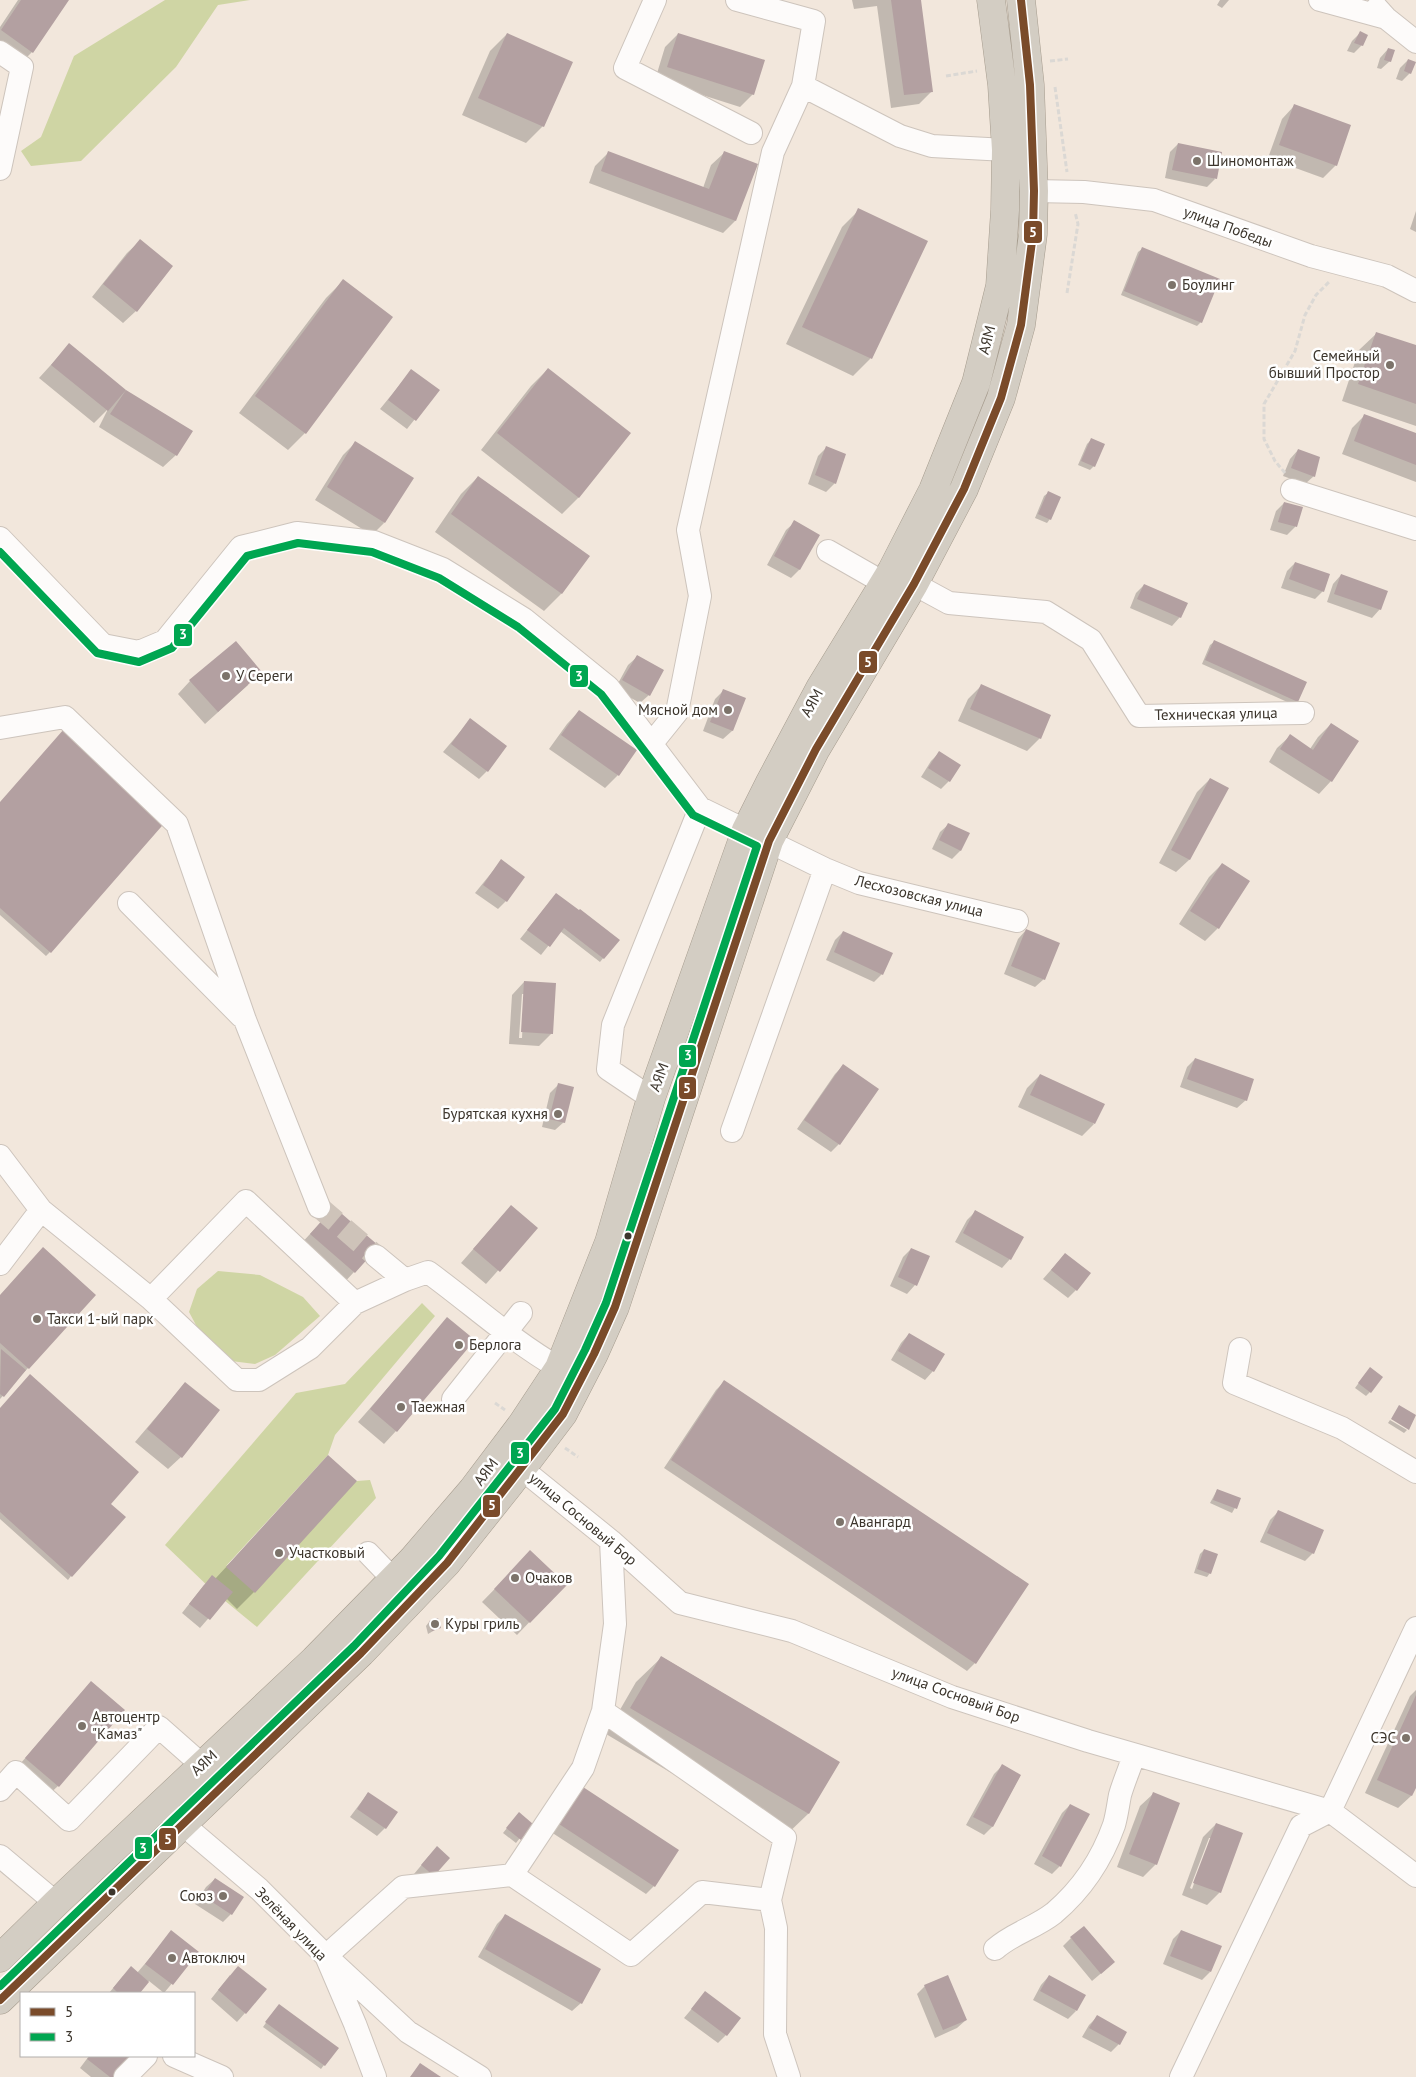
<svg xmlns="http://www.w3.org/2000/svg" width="1416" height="2077" viewBox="0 0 1416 2077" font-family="'PT Sans',sans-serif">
<rect width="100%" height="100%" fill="#f2e7dc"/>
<!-- forest -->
<path fill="#cfd5a4" d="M165,0H250L218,5L176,67L81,161L31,166L21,151L41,137L74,56Z
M218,1271L260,1275L303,1297L320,1316L275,1355L255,1364L231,1361L204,1340L189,1312L197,1289Z
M422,1303L435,1316L335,1435L328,1455L226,1566L357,1481L370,1480L376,1498L257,1627L213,1591L165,1545L296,1393L345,1384Z"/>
<!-- shadow -->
<path fill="#0003" fill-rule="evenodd" d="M18,0H68L32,52L20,64L0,51V27Z
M852,0H920L932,91L919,104L891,108L877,6L854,9Z
M1220,0H1229L1222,8L1217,5Z
M1360,33L1362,45L1354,53L1347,51L1352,41Z
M507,34L543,126L526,143L462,115L490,51Z
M678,34L753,94L740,107L655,80L665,47Z
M1388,49L1390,61L1381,69L1377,68L1380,58Z
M1408,60L1410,73L1402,81L1396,79L1400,68Z
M1294,106L1336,165L1323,178L1268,158L1282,119Z
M1178,144L1215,179L1207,187L1165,178L1170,152Z
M608,153L703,188L711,165L724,153L756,165L735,221L723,233L589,183L595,166Z
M859,210L926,242L870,359L853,376L786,344L842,227Z
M1416,211V232L1410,229Z
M140,241L136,311L123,323L92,297L127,253Z
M1142,249L1201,322L1197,326L1121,295L1138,252Z
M343,281L391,317L305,433L288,450L239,413L326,298Z
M1377,333L1416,347V426L1342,401L1359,350Z
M69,345L125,391L191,431L176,455L163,467L99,427L108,409L94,423L39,378Z
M548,369L579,497L562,514L481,450L531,386Z
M411,371L438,390L407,429L380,409Z
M1365,415L1416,435V482L1342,454L1352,428Z
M1091,440L1094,466L1090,470L1078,465L1087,444Z
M355,443L384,523L372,535L315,500L343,455Z
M826,448L845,455L835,483L826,492L808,484L818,456Z
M1298,450L1314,476L1305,484L1283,476L1290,459Z
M478,477L588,556L561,594L544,611L435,532L461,494Z
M1048,493L1050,519L1047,523L1035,518L1044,496Z
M1284,503L1301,508L1295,527L1287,535L1270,530L1276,511Z
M795,522L818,535L799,570L791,578L767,565L786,530Z
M1295,563L1323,591L1315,599L1281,588L1287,571Z
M1341,575L1380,609L1372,618L1327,602L1333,584Z
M1144,585L1180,617L1172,626L1130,608L1136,593Z
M1214,642L1297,701L1294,705L1202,664L1210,645Z
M637,657L649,695L640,703L615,689L628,665Z
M190,681L248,685L205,724L178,694Z
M981,686L1040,738L1027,751L958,721L968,699Z
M724,690L744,699L732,731L723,739L703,731L715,699Z
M579,711L618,775L605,788L549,749L567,724Z
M470,720L487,771L479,779L443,752Z
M1331,724V781L1319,794L1269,762L1277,748L1290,736L1310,749L1318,737Z
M939,753L949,781L941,789L921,777L931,761Z
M1210,779L1227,788L1189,860L1176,872L1159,863L1197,792Z
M0,803L50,952L46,956L0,915Z
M949,824L968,834L960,851L952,859L932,849L940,832Z
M501,861L506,901L498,909L475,893Z
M1222,864L1248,882L1218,928L1205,941L1179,924L1209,877Z
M556,894L618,940L600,962L560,931L541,955L520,939Z
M1026,930L1044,979L1035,987L1004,974L1018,939Z
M843,932L882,974L874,982L826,960L835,940Z
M524,982L552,1033L539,1046L509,1044L512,995ZM522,994H524L522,1038H519Z
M1195,1059L1246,1100L1237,1108L1180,1087L1187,1067Z
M843,1066L839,1144L831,1152L797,1129L835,1074Z
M1040,1075L1094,1124L1082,1136L1018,1107L1027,1088Z
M558,1085L564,1122L555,1130L542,1127L550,1093Z
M511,1206L536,1228L486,1284L461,1263Z
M334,1208L354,1272L342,1285L298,1247Z
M975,1212L1010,1259L1002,1268L955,1242L967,1220Z
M911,1249L928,1257L915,1285L907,1294L890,1286L903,1257Z
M1065,1254L1076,1290L1068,1298L1043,1279Z
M0,1295H94L0,1399Z
M448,1319L396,1431L384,1444L358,1422Z
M909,1334L933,1371L925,1380L891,1360L901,1343Z
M1366,1373L1370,1392L1366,1396L1355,1388Z
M724,1382L975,1663L967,1671L664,1468L716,1390Z
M185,1383L181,1457L168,1469L135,1442Z
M0,1410L109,1504L71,1576L68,1580L0,1519Z
M1390,1420L1407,1430L1404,1433L1388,1423Z
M328,1457L254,1592L237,1609L226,1598L200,1628L182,1613L204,1585L215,1579Z
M1217,1490L1240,1499L1232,1513L1210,1503Z
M1278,1512L1313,1553L1305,1561L1260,1542L1270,1520Z
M1204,1550L1210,1573L1207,1577L1194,1573L1200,1554Z
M518,1565L565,1585L517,1635L482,1602Z
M429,1622L440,1627L428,1634L426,1626Z
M662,1657L838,1762L808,1814L782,1839L606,1734L636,1682Z
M91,1682L58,1786L45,1798L14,1771Z
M1416,1690V1785L1411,1796L1398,1808L1365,1793L1410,1696Z
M1002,1766L1020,1776L992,1827L984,1835L966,1825L994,1774Z
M368,1793L385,1828L377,1836L350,1817Z
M1153,1794L1156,1864L1143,1877L1117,1867L1140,1806Z
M575,1797L654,1886L646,1894L551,1832Z
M1070,1805L1060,1866L1052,1874L1034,1864L1062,1813Z
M515,1818L531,1824L516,1843L503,1833Z
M1216,1824L1220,1892L1207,1905L1182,1895L1203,1837ZM1209,1838H1211L1192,1889L1190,1888Z
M429,1856L448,1858L425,1883L414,1874Z
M215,1879L231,1914L223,1922L195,1904L206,1887Z
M505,1916L581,2003L572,2011L478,1957L497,1924Z
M1181,1931L1210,1972L1202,1980L1163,1964L1173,1939Z
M172,1932L198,1952L164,1993L149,1981L138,1993H109L123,1976L137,1973Z
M1071,1938L1105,1970L1092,1981L1063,1946Z
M230,1975L245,2013L237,2022L211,1999Z
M1049,1976L1076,2011L1068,2019L1033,2000L1041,1985Z
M925,1986L966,2020L957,2028L935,2038L917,1994Z
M705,1993L726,2035L718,2043L684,2018Z
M275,2010L337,2048L321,2069L263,2027Z
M1097,2017L1119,2044L1111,2052L1082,2037L1089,2025Z
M89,2056H129L112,2077H91L80,2068Z"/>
<!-- building -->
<path fill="#b3a0a1" d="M21,0H69L33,53L1,30Z
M891,0H921L933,92L904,95Z
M1360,31L1368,35L1363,46L1354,43Z
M507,33L573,62L544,127L478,98Z
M678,33L765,60L754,95L667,67Z
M1388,48L1395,50L1391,62L1384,60Z
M1408,59L1416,62L1411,74L1404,71Z
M1294,104L1351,125L1337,166L1279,145Z
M1178,143L1222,152L1217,179L1172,170Z
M608,151L709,189L724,151L758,164L736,221L601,171Z
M858,208L928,241L872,359L802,327Z
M140,239L173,266L137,312L103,284Z
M1142,247L1220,279L1202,323L1124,291Z
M343,279L393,317L306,434L255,396Z
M1376,332L1416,345V404L1358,384Z
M69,343L126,390L108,411L51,365Z
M548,368L631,433L579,498L497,433Z
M411,369L440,390L416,421L388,400Z
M126,390L193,431L177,456L110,414Z
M1364,414L1416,433V465L1354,441Z
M1091,438L1105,444L1095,467L1081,461Z
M355,441L414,478L385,523L327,487Z
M826,446L846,454L836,484L815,475Z
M1298,449L1320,457L1315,477L1291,468Z
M478,476L590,556L562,594L451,514Z
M1048,491L1061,497L1051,520L1038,514Z
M1284,502L1303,507L1297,527L1278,522Z
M794,520L820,535L800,570L774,556Z
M1295,562L1330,574L1324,592L1289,579Z
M1341,574L1388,591L1381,610L1334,594Z
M1144,584L1188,603L1181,618L1137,599Z
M1214,640L1307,682L1298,702L1205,660Z
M236,641L262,672L218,712L189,680Z
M637,655L664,670L650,696L622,680Z
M981,684L1051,715L1041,739L970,709Z
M723,689L746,698L733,731L710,722Z
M579,710L637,750L619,776L561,735Z
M470,718L507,746L488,772L451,744Z
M1331,723L1359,741L1332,782L1280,749L1290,734L1313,750Z
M64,729L168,819L51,953L0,908V802Z
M939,751L961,765L950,782L928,768Z
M1210,778L1229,788L1190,860L1171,850Z
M948,823L970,833L961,851L939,840Z
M501,859L525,877L507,902L483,885Z
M1222,863L1250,881L1219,929L1190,911Z
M556,893L579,910L580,909L620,940L604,959L564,928L550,947L527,930Z
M1026,929L1060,943L1045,980L1011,966Z
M843,931L893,953L883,975L834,952Z
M524,981L556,983L553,1034L521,1032Z
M1195,1058L1254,1079L1247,1101L1187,1079Z
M843,1064L879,1089L840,1145L804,1120Z
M1040,1074L1105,1104L1095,1124L1030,1095Z
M558,1083L574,1087L565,1123L549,1119Z
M511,1205L538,1228L500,1272L473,1249Z
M334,1207L379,1246L355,1273L310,1234Z
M975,1210L1024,1237L1011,1260L963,1233Z
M43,1247L96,1295L29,1369L0,1343V1295Z
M911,1248L930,1256L917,1286L898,1277Z
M1065,1253L1091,1273L1077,1291L1051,1270Z
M447,1317L475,1340L397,1432L370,1409Z
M909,1333L945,1354L934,1372L898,1351Z
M1,1349L26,1370L4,1397L0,1394Z
M1370,1367L1383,1377L1371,1393L1358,1383Z
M30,1374L139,1472L111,1504L126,1517L72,1577L0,1512V1408Z
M724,1380L1029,1584L976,1664L671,1460Z
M185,1382L220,1410L182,1458L147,1429Z
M1399,1405L1416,1415L1409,1430L1391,1419Z
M328,1455L357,1481L255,1593L226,1567Z
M1217,1489L1241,1498L1237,1509L1213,1500Z
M1278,1510L1324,1530L1314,1554L1267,1533Z
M1204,1549L1218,1554L1211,1574L1197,1569Z
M530,1550L567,1585L530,1623L494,1589Z
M212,1575L233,1592L210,1620L189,1604Z
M438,1618L441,1628L432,1631L429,1621Z
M661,1656L840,1762L809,1814L630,1708Z
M91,1681L125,1710L59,1787L25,1758Z
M1416,1695V1788L1412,1796L1377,1780Z
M1002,1764L1021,1775L993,1827L973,1817Z
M583,1787L679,1850L655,1887L559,1824Z
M368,1792L398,1812L386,1829L357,1809Z
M1153,1792L1180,1803L1157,1865L1129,1854Z
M1070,1804L1090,1814L1061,1867L1042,1856Z
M519,1812L533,1824L521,1840L506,1828Z
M1216,1823L1243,1833L1221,1893L1193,1883Z
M437,1846L450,1858L434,1876L421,1865Z
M215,1878L244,1897L232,1915L203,1896Z
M505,1914L601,1969L582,2004L485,1949Z
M1084,1926L1115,1962L1101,1974L1070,1937Z
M171,1930L199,1952L173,1985L145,1964Z
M1181,1930L1222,1946L1211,1972L1170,1956Z
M131,1966L149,1982L140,1993H118L113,1988Z
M238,1966L267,1989L246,2014L218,1990Z
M948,1975L967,2020L943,2030L924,1985Z
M1049,1975L1086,1995L1077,2011L1040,1991Z
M705,1991L741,2018L727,2036L691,2009Z
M279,2004L339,2048L325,2066L265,2022Z
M1097,2015L1127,2032L1120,2045L1089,2028Z
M90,2056H130L114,2077H110L87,2059Z
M420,2063L441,2077H410Z"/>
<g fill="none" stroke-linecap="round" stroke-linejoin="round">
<!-- minor-tunnel -->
<path stroke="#cec3b9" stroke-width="22" stroke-dasharray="22 11" stroke-linecap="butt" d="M319,1207L376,1256"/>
<!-- minor casing -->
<g stroke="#cdc4bc" stroke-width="24">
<path id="minor" d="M655,0L625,68L751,133
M1320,0L1386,18
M1377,8L1386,18L1416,42
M0,52L22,67L0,169
M803,86L900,136L932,146L1006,150
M1034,191L1084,192L1154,200L1311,256L1387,276L1416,291
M1292,490L1416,529
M0,538L103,645L139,652L165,641L241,547L297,533L374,542L443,569L524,619L608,687L700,808L825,869L859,883L1017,921
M828,551L884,583
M914,584L949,603L1046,612L1091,640L1139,716L1303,713
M0,728L65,717L177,824L245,1020L319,1207
M652,743L677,712L700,596L688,530L773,152L803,86L814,21L737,0
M129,903L241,1016
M651,1098L608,1069L613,1025L700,808
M732,1131L825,869
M0,1156L41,1210
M376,1256L405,1280
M0,1264L41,1210L151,1299L246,1201L355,1303L405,1280L428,1272C472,1304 512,1341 559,1368
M151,1299L237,1380H259L310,1348L355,1303
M1240,1349L1234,1383L1342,1428L1416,1472
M453,1399L521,1313
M522,1469L611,1541L680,1603L792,1631L952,1697L1088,1741L1330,1811L1416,1876
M611,1541L615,1624L603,1711L785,1838L770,1900L776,1928L775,2034L789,2077
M368,1553L393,1579
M0,1790L16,1772L69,1820L159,1727L202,1765
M160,1805L259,1889L326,1956L355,2024L375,2077
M0,1856L56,1903
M512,1875L631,1955L702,1892L770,1900
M995,1949C1013,1933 1035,1928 1054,1913C1081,1890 1102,1859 1114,1825C1117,1815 1118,1805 1120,1795C1124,1781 1130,1768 1134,1755
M174,2056L222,2077
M125,2077L146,2056
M480,2077L408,2032L326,1956L403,1887L512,1875L583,1768L603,1711
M1181,2077L1301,1826L1330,1811L1416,1628"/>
</g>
<!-- highway casing -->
<g stroke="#a69c8e" stroke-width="29">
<path id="highway" d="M0,1958L56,1903L314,1660L412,1560L473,1489L522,1424L559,1368L609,1242L651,1098L746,830L770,782L820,688L892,570L933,490L976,383L1000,286L1005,210L1006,150L1002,85L991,0
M0,2000L361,1653L447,1563L510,1484L563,1414L594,1354L615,1307L769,841L816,749L914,584L964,489L1001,398L1021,325L1033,234L1034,191L1030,85L1021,0"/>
</g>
<!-- path -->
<path stroke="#dbd8d4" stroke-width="3" stroke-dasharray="5 2.5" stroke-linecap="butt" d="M1050,61L1068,59
M946,76L977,71
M1055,87L1067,172
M1067,293L1078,224L1075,212
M1285,473L1275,461L1264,439V404L1295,351L1305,315L1316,295L1330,281
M495,1403L505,1410
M565,1448L578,1457"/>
<!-- minor -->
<use href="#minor" stroke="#fdfbfa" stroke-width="22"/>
<!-- highway -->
<use href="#highway" stroke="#d3cdc3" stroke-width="28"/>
<!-- bus-1 casing -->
<g stroke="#fff" stroke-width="11">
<path id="bus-1" d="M0,2000L361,1653L447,1563L563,1414L594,1354L615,1307L769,841L816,749L914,584L964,489L1001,398L1021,325L1033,234L1034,191L1030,85L1021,0"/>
</g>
<!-- bus-2 casing -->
<g stroke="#fff" stroke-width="11">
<path id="bus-2" d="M0,552L97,653L139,662L172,648L247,556L298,543L372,552L439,578L518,627L601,694L693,815L757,846L606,1303L585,1350L555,1409L439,1556L354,1646L0,1986"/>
</g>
<!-- bus-1 -->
<use href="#bus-1" stroke="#7a4b2a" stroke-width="8"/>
<!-- bus-2 -->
<use href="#bus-2" stroke="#00a651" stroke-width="8"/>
</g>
<!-- markers -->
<g fill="#7c736a" stroke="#fff" stroke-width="2">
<circle cx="1197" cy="161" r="5"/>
<circle cx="1172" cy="285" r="5"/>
<circle cx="1390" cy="365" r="5"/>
<circle cx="226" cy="676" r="5"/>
<circle cx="728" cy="710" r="5"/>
<circle cx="558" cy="1114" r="5"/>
<circle cx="37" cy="1319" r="5"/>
<circle cx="459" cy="1345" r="5"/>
<circle cx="401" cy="1407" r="5"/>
<circle cx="840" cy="1522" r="5"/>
<circle cx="279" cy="1553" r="5"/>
<circle cx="515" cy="1578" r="5"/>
<circle cx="435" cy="1624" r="5"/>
<circle cx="82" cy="1726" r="5"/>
<circle cx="1406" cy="1738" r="5"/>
<circle cx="223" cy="1896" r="5"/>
<circle cx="172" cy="1958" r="5"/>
</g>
<g fill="#3c352c" stroke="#fff" stroke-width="2">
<circle cx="628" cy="1236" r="4.5"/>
<circle cx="112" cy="1892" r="4.5"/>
</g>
<g text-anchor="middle" stroke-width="5" stroke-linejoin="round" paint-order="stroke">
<!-- poi labels -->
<g font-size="15" fill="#3c352c" stroke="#fff" text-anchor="start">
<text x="1207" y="166">Шиномонтаж</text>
<text x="1182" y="290">Боулинг</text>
<text x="1380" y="361" text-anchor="end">Семейный<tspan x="1380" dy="17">бывший Простор</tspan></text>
<text x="236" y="681">У Сереги</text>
<text x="718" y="715" text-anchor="end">Мясной дом</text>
<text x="548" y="1119" text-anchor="end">Бурятская кухня</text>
<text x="47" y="1324">Такси 1-ый парк</text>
<text x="469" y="1350">Берлога</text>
<text x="411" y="1412">Таежная</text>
<text x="850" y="1527">Авангард</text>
<text x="289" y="1558">Участковый</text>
<text x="525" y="1583">Очаков</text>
<text x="445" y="1629">Куры гриль</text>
<text x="92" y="1722">Автоцентр<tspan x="92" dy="17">"Камаз"</tspan></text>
<text x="1396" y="1743" text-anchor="end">СЭС</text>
<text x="213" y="1901" text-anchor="end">Союз</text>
<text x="182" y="1963">Автоключ</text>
</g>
<!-- street labels -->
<g font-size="15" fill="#3c352c" stroke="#fff">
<text transform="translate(1228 227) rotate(20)" y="5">улица Победы</text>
<text transform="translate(987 340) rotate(-76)" y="5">АЯМ</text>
<text transform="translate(812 703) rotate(-61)" y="5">АЯМ</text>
<text transform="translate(1216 714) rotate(-1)" y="5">Техническая улица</text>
<text transform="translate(919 896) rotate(14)" y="5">Лесхозовская улица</text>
<text transform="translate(659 1077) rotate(-70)" y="5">АЯМ</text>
<text transform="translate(486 1472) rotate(-53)" y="5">АЯМ</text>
<text transform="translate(583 1519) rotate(40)" y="5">улица Сосновый Бор</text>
<text transform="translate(956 1695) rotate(20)" y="5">улица Сосновый Бор</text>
<text transform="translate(204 1763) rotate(-43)" y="5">АЯМ</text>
<text transform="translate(291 1924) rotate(46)" y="5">Зелёная улица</text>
</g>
</g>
<g stroke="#fff" stroke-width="2">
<rect x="1023" y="220" width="20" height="24" rx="5" fill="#7a4b2a"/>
<rect x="173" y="623" width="20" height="24" rx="5" fill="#00a651"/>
<rect x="858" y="650" width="20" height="24" rx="5" fill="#7a4b2a"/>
<rect x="569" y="664" width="20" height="24" rx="5" fill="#00a651"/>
<rect x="678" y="1044" width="19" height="24" rx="5" fill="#00a651"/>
<rect x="678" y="1076" width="19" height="24" rx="5" fill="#7a4b2a"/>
<rect x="510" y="1441" width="20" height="24" rx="5" fill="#00a651"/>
<rect x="482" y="1494" width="19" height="24" rx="5" fill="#7a4b2a"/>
<rect x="158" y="1827" width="19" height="24" rx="5" fill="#7a4b2a"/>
<rect x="134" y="1836" width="19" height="24" rx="5" fill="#00a651"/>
</g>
<g font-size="14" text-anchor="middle" font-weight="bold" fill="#fff">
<text x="1033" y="237">5</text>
<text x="183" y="639">3</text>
<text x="868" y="667">5</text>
<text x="579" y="681">3</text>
<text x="688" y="1060">3</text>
<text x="687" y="1093">5</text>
<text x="520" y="1458">3</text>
<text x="492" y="1510">5</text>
<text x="168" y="1844">5</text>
<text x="143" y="1853">3</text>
</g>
<!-- legend -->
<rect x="20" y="1992" width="175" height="65" fill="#ffffff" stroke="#b1aeab"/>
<rect x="30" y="2008" width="25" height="8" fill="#7a4b2a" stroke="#b1aeab"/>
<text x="65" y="2017" font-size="15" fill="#3c352c">5</text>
<rect x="30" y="2033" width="25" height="8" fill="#00a651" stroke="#b1aeab"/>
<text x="65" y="2042" font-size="15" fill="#3c352c">3</text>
</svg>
